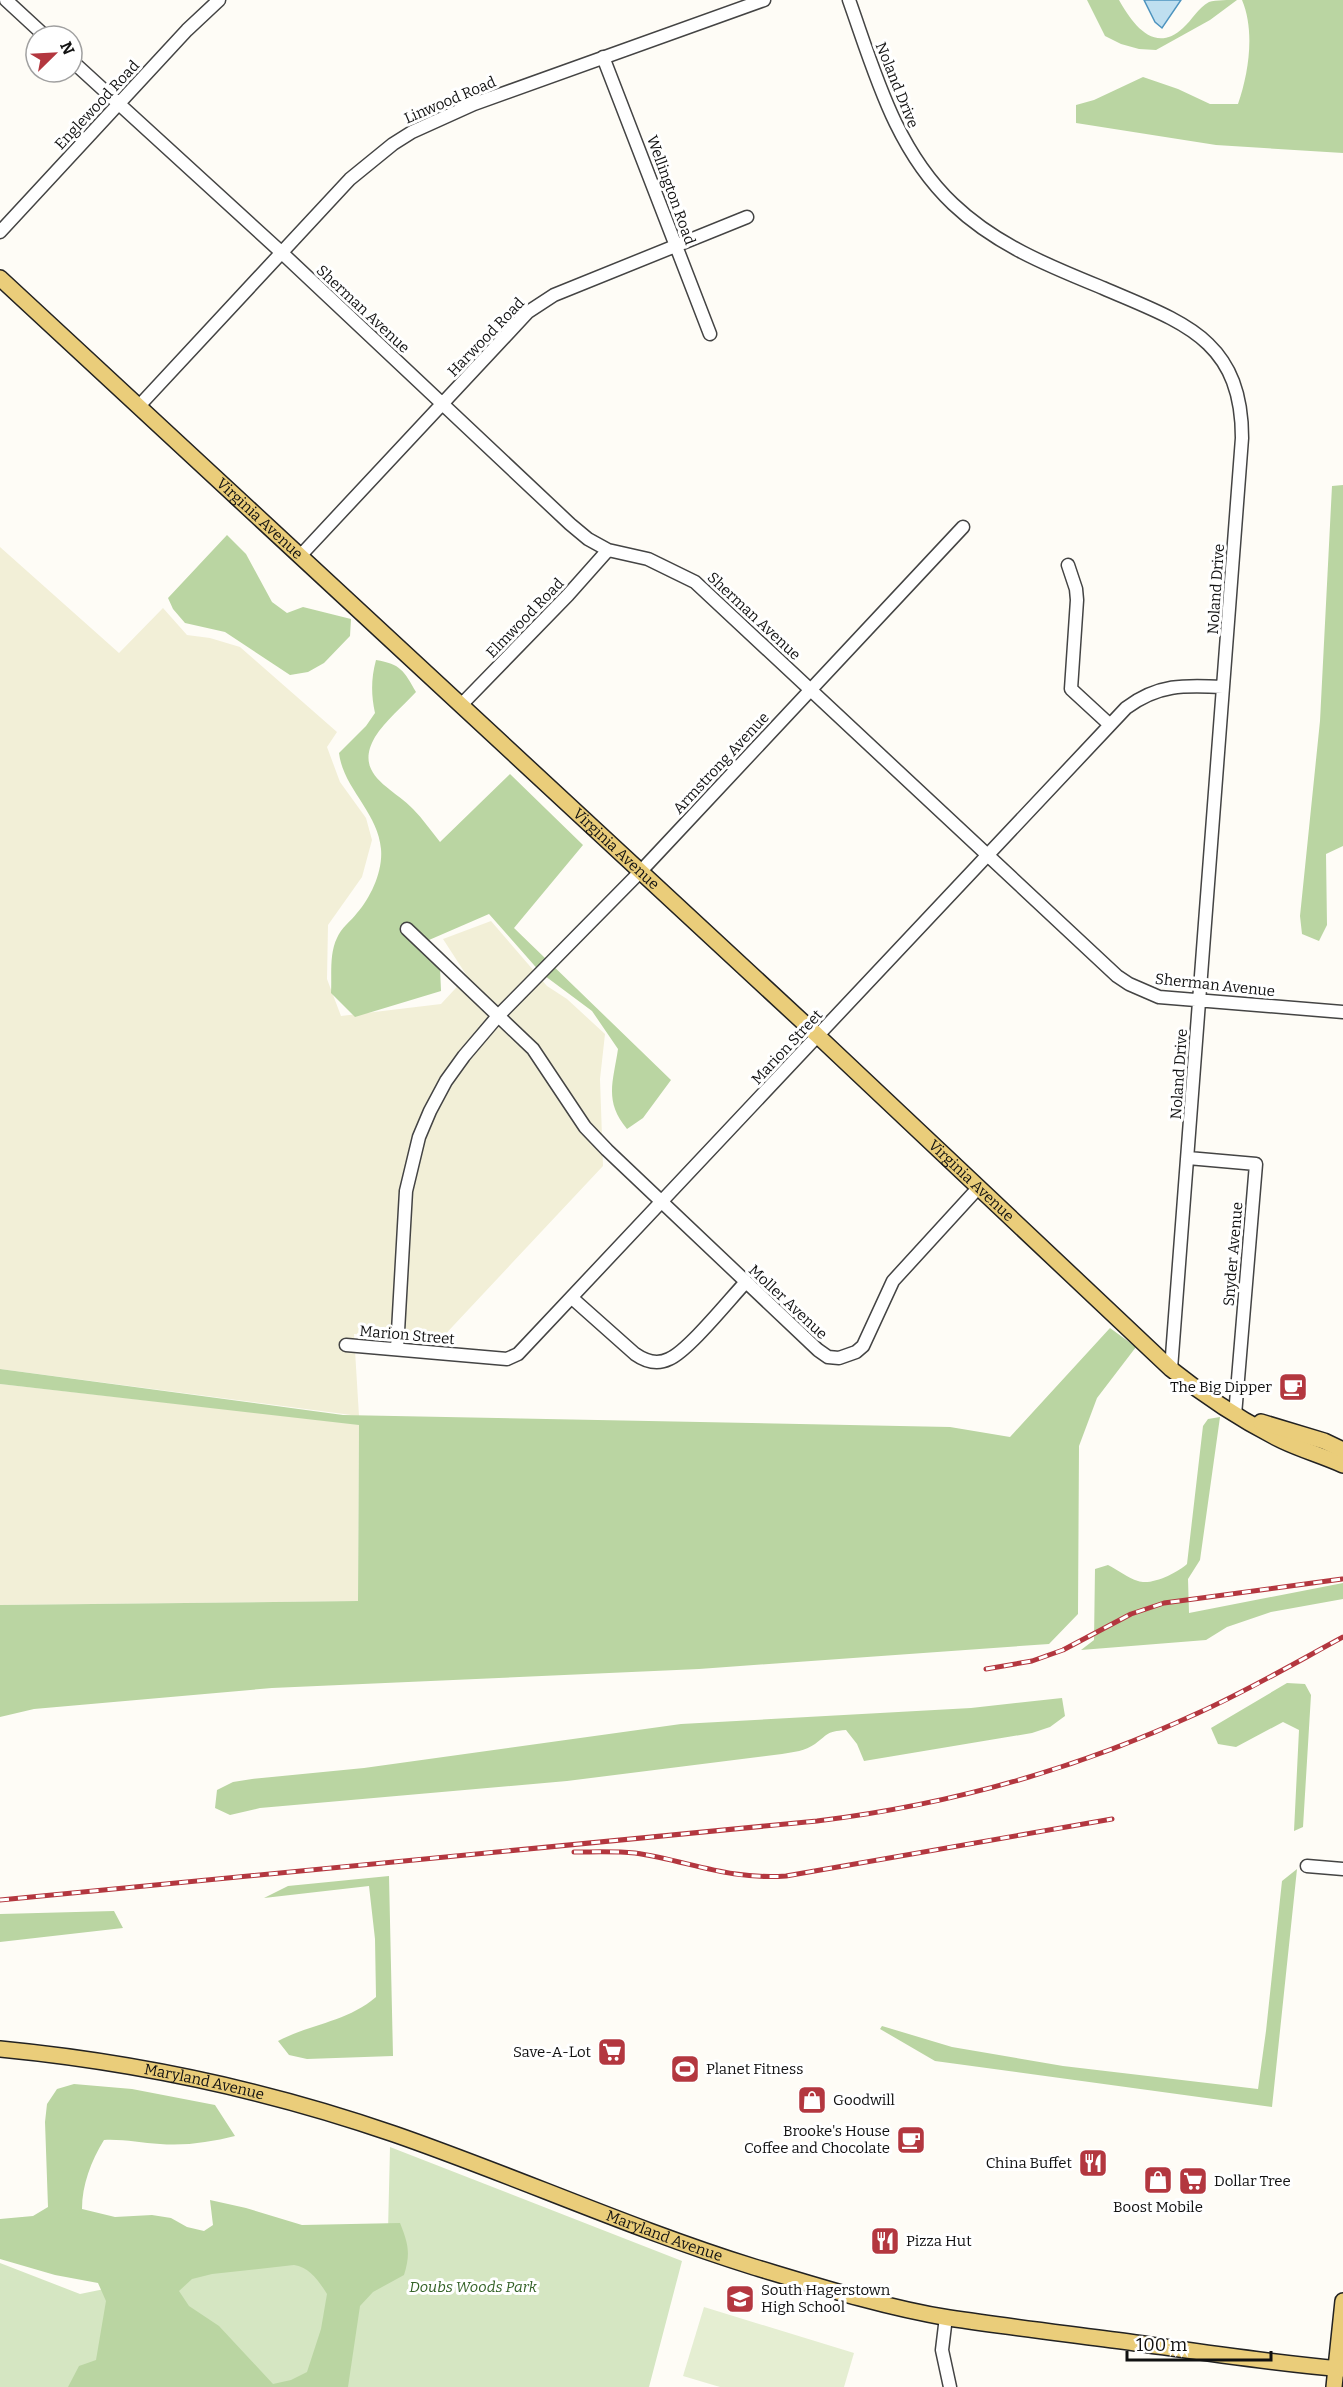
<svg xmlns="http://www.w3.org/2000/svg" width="1343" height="2387" viewBox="0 0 1343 2387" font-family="Bitter,serif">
<rect width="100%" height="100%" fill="#fefcf6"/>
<!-- farmland -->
<path fill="#f2efd7" d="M0,547L119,653L163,608L187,635L210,638L240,647L337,732L327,747L340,782L366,818L372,840L362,877L328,925L327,979L341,1016L441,1004L467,976L443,939L491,921L547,986L567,999L605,1034L600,1079L603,1166L439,1341L354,1334L359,1416L0,1369Z
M0,1384L359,1424L358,1601L0,1605Z"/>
<!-- green -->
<path fill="#d5e6c2" d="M390,2147L682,2261L649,2387H0V2263L80,2294L388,2231Z"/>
<!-- forest -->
<path fill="#bad5a2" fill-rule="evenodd" d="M1087,0H1119C1132,23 1154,55 1183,28C1192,20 1198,8 1209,2C1216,0 1229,0 1237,0L1210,20L1156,50L1139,49L1121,44L1105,36Z
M1242,0H1343V153L1216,145L1076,123V105L1094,100L1143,77L1178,89L1210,104H1238C1249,72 1255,31 1242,0Z
M1343,485V846L1326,854L1327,925L1319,941L1302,934L1300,916L1320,721L1332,486Z
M227,535L246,554L272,602L287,613L303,607L351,619L350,636L324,663L308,672L290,675L225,632L185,623L173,609L168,598Z
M376,660C401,664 404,671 416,692C403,706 385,721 375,737C353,775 392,787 413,809C423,819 431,831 440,842L510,774L583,845L514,928L671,1080L643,1118L627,1129C604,1101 613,1083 618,1049L592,1011L541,973L489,914L429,940L440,967L441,991L355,1017L331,993C332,976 329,954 337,938C341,928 351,921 357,913C371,897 383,871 381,849C378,812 343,788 339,753L366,726L375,713C371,694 371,679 376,660Z
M1110,1328L1136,1347L1097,1398L1079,1446L1078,1614L1049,1644L699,1669L272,1688L34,1709L0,1717V1605L358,1601L359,1425L0,1384V1369L343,1415L950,1427L1010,1437Z
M1220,1417L1200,1560L1188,1579L1189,1613L1343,1583V1599L1271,1612L1227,1627L1206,1640L1081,1650L1094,1640L1095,1569L1108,1565C1118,1570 1128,1578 1138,1581C1151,1586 1177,1573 1187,1564L1203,1426L1208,1419Z
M1287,1683L1305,1684L1311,1695L1303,1827L1294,1831L1299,1730L1283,1722L1236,1747L1218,1744L1211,1728Z
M1062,1698L1065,1716L1050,1727L1032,1733L864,1761L857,1744L846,1730C825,1732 830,1733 815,1744C805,1751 794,1752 782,1754L567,1781L260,1808L230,1815L215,1808L217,1790L233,1782L252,1779L364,1768L681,1724L971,1708Z
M1297,1869L1272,2107L935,2061L880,2029L882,2026L952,2047L1063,2066L1258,2089L1266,2031L1282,1881Z
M389,1876L393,2056L307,2059L289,2055L278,2041C310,2024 347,2022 376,1997L375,1939L369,1886L264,1898L288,1886Z
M114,1911L123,1928L0,1942V1914Z
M74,2084L132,2089L215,2105L235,2136C211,2142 186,2146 160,2144C141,2143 123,2139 104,2140C91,2161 82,2185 82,2209L115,2217L152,2215L171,2218L187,2227L204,2231L213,2225L210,2200L246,2208L302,2225L400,2223C408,2243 411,2253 404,2275L373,2292L360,2306L348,2387H68L79,2366L96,2360L106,2301L98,2283L55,2275L0,2259V2219L33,2216L48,2207L45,2122L47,2104L57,2089ZM294,2265C309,2267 319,2281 327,2294L321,2329L307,2372L291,2380L273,2384L219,2326L189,2306L179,2291L192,2279L212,2274Z"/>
<!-- pitch -->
<path fill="#e5eed2" d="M704,2307L854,2353L844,2387H720L683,2376Z"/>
<!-- water -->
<path fill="#bfdff0" stroke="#4e94bf" stroke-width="1.5" d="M1144,0H1181L1162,28L1155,22Z"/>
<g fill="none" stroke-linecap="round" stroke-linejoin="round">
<!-- minor casing -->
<g stroke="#444" stroke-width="15">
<path id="minor" d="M6,0L45,36
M849,0C875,73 895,149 953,204C996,245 1049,266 1103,288C1181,322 1242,338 1242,438L1171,1369
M603,57L710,334
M72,61L281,252L570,524L588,539L608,550L648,559L695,582L1117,976L1129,984L1159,997L1343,1012
M0,232L187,30L219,0
M139,406L350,179L393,144L412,132L474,104L764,0
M301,555L528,312L554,295L747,217
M1068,565L1076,589L1077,600L1071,689L1109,724
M462,704L568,595L608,550
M407,929L533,1049L585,1127L607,1150L818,1350L828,1357L839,1358L856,1352L863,1346L893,1281L979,1187
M1188,1158L1256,1164L1235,1415
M572,1298L635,1354C645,1361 657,1365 669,1359C688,1351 729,1300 745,1283
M346,1345L507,1359L518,1354L1126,708C1158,684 1184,685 1223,687
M397,1349L406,1191L419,1137L430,1111L446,1081L464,1056L498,1016L641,871L963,527
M1307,1866L1343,1869
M946,2317L942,2350L950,2387"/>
</g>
<!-- major casing -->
<g stroke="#222" stroke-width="18">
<g id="major">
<path id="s1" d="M0,278L818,1036L1171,1369C1206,1397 1242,1421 1283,1441C1302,1450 1323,1456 1343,1465"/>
<path d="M1261,1422L1324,1441L1343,1450"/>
<path id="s2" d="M0,2049C134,2062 267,2090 394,2134C515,2176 632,2229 754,2267C817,2286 883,2307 949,2318C1009,2327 1069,2334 1129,2342C1200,2352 1271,2363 1343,2369"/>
<path d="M1334,2387L1343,2301"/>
</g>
</g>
<!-- minor -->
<use href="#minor" stroke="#fff" stroke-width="12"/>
<!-- major -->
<use href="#major" stroke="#eacd7a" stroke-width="15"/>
<!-- rail casing -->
<g stroke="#b3373f" stroke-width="5">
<path id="rail" d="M986,1669L1032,1661L1063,1650L1131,1614L1164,1603L1342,1579
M574,1852C594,1852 615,1851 635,1853C689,1861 728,1880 786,1876L1112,1819
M0,1900L817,1821C949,1805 1077,1769 1198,1713C1247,1691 1295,1663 1343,1637"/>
</g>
<!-- rail -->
<use href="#rail" stroke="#fff" stroke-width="3" stroke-dasharray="9" stroke-linecap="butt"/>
</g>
<!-- icons -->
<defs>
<g id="cafe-square" transform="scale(1.5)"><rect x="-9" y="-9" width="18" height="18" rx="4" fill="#b3373f" stroke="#fff"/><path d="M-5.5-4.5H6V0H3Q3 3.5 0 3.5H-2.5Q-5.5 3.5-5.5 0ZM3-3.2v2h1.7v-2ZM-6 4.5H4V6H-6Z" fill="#fff"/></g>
<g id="supermarket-square" transform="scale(1.5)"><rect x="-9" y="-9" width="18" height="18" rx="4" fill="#b3373f" stroke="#fff"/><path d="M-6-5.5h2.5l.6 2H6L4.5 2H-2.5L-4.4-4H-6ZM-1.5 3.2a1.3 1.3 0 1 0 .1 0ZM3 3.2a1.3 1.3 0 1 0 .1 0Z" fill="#fff"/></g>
<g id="stadium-square" transform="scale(1.5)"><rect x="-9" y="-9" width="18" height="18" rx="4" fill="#b3373f" stroke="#fff"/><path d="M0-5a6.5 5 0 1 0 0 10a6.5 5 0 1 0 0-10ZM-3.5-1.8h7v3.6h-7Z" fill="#fff"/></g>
<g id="shop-square" transform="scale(1.5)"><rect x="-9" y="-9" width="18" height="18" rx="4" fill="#b3373f" stroke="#fff"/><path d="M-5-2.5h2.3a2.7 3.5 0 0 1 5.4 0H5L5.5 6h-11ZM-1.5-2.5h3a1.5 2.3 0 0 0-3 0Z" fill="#fff"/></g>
<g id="restaurant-square" transform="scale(1.5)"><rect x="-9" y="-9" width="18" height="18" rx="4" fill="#b3373f" stroke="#fff"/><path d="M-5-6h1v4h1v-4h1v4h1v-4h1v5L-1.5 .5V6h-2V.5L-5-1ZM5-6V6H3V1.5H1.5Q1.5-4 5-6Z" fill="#fff"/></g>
<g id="school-square" transform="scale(1.5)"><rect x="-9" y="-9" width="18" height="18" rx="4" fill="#b3373f" stroke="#fff"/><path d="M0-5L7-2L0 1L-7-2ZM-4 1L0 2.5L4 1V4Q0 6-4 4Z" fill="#fff"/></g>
</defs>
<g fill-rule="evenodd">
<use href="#cafe-square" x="1293" y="1387"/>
<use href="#supermarket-square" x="612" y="2052"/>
<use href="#stadium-square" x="685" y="2069"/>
<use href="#shop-square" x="812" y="2100"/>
<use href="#cafe-square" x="911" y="2140"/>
<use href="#restaurant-square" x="1093" y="2163"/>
<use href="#shop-square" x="1158" y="2180"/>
<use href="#supermarket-square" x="1193" y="2181"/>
<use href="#restaurant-square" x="885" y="2241"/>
<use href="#school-square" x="740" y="2299"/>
</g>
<g text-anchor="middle" stroke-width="6" stroke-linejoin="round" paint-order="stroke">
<!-- street labels -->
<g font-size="15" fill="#111" stroke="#fff">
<text transform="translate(897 85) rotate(68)" y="5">Noland Drive</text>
<text transform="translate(450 100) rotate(-23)" y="5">Linwood Road</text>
<text transform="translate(97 105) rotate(-47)" y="5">Englewood Road</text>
<text transform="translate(671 190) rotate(70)" y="5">Wellington Road</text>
<text transform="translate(363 309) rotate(43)" y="5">Sherman Avenue</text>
<text transform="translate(486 337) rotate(-46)" y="5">Harwood Road</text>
<text dy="5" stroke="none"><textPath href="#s1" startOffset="354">Virginia Avenue</textPath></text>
<text transform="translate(1216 589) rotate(-86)" y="5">Noland Drive</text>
<text transform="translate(754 616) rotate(43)" y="5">Sherman Avenue</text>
<text transform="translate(525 618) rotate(-46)" y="5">Elmwood Road</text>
<text transform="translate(721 763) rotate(-47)" y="5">Armstrong Avenue</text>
<text dy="5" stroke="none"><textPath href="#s1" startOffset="840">Virginia Avenue</textPath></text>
<text transform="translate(1215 985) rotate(6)" y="5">Sherman Avenue</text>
<text transform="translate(787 1047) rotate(-47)" y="5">Marion Street</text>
<text transform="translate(1179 1074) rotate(-86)" y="5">Noland Drive</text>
<text dy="5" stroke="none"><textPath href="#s1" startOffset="1326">Virginia Avenue</textPath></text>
<text transform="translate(1233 1254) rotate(-85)" y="5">Snyder Avenue</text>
<text transform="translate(788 1302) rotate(43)" y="5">Moller Avenue</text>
<text transform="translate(407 1335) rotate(5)" y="5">Marion Street</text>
<text dy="5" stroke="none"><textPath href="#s2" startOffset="207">Maryland Avenue</textPath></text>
<text dy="5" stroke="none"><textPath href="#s2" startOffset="693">Maryland Avenue</textPath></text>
</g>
<!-- poi labels -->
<g font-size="15" fill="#111" stroke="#fff" text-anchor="start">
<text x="1272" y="1392" text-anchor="end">The Big Dipper</text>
<text x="591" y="2057" text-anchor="end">Save-A-Lot</text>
<text x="706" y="2074">Planet Fitness</text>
<text x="833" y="2105">Goodwill</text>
<text x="890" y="2136" text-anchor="end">Brooke's House<tspan x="890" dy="17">Coffee and Chocolate</tspan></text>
<text x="1072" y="2168" text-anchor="end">China Buffet</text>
<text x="1214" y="2186">Dollar Tree</text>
<text x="1158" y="2212" text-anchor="middle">Boost Mobile</text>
<text x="906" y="2246">Pizza Hut</text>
<text x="761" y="2295">South Hagerstown<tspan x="761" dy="17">High School</tspan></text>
</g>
<!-- park labels -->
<g font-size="15" font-style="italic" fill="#346227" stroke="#fff">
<text x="473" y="2292">Doubs Woods Park</text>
</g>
</g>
<!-- north arrow -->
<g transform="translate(54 54) rotate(66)"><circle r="28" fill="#ffffff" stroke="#a0a0a0" stroke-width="1.5"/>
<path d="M0-4.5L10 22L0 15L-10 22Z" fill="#b3373f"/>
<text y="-9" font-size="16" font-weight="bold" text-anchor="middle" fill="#111111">N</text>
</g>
<!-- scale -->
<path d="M1127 2351v9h144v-9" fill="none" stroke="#111111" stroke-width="3"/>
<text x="1136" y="2351" font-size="18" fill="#111111" stroke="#ffffff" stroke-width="4.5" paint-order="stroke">100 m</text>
</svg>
